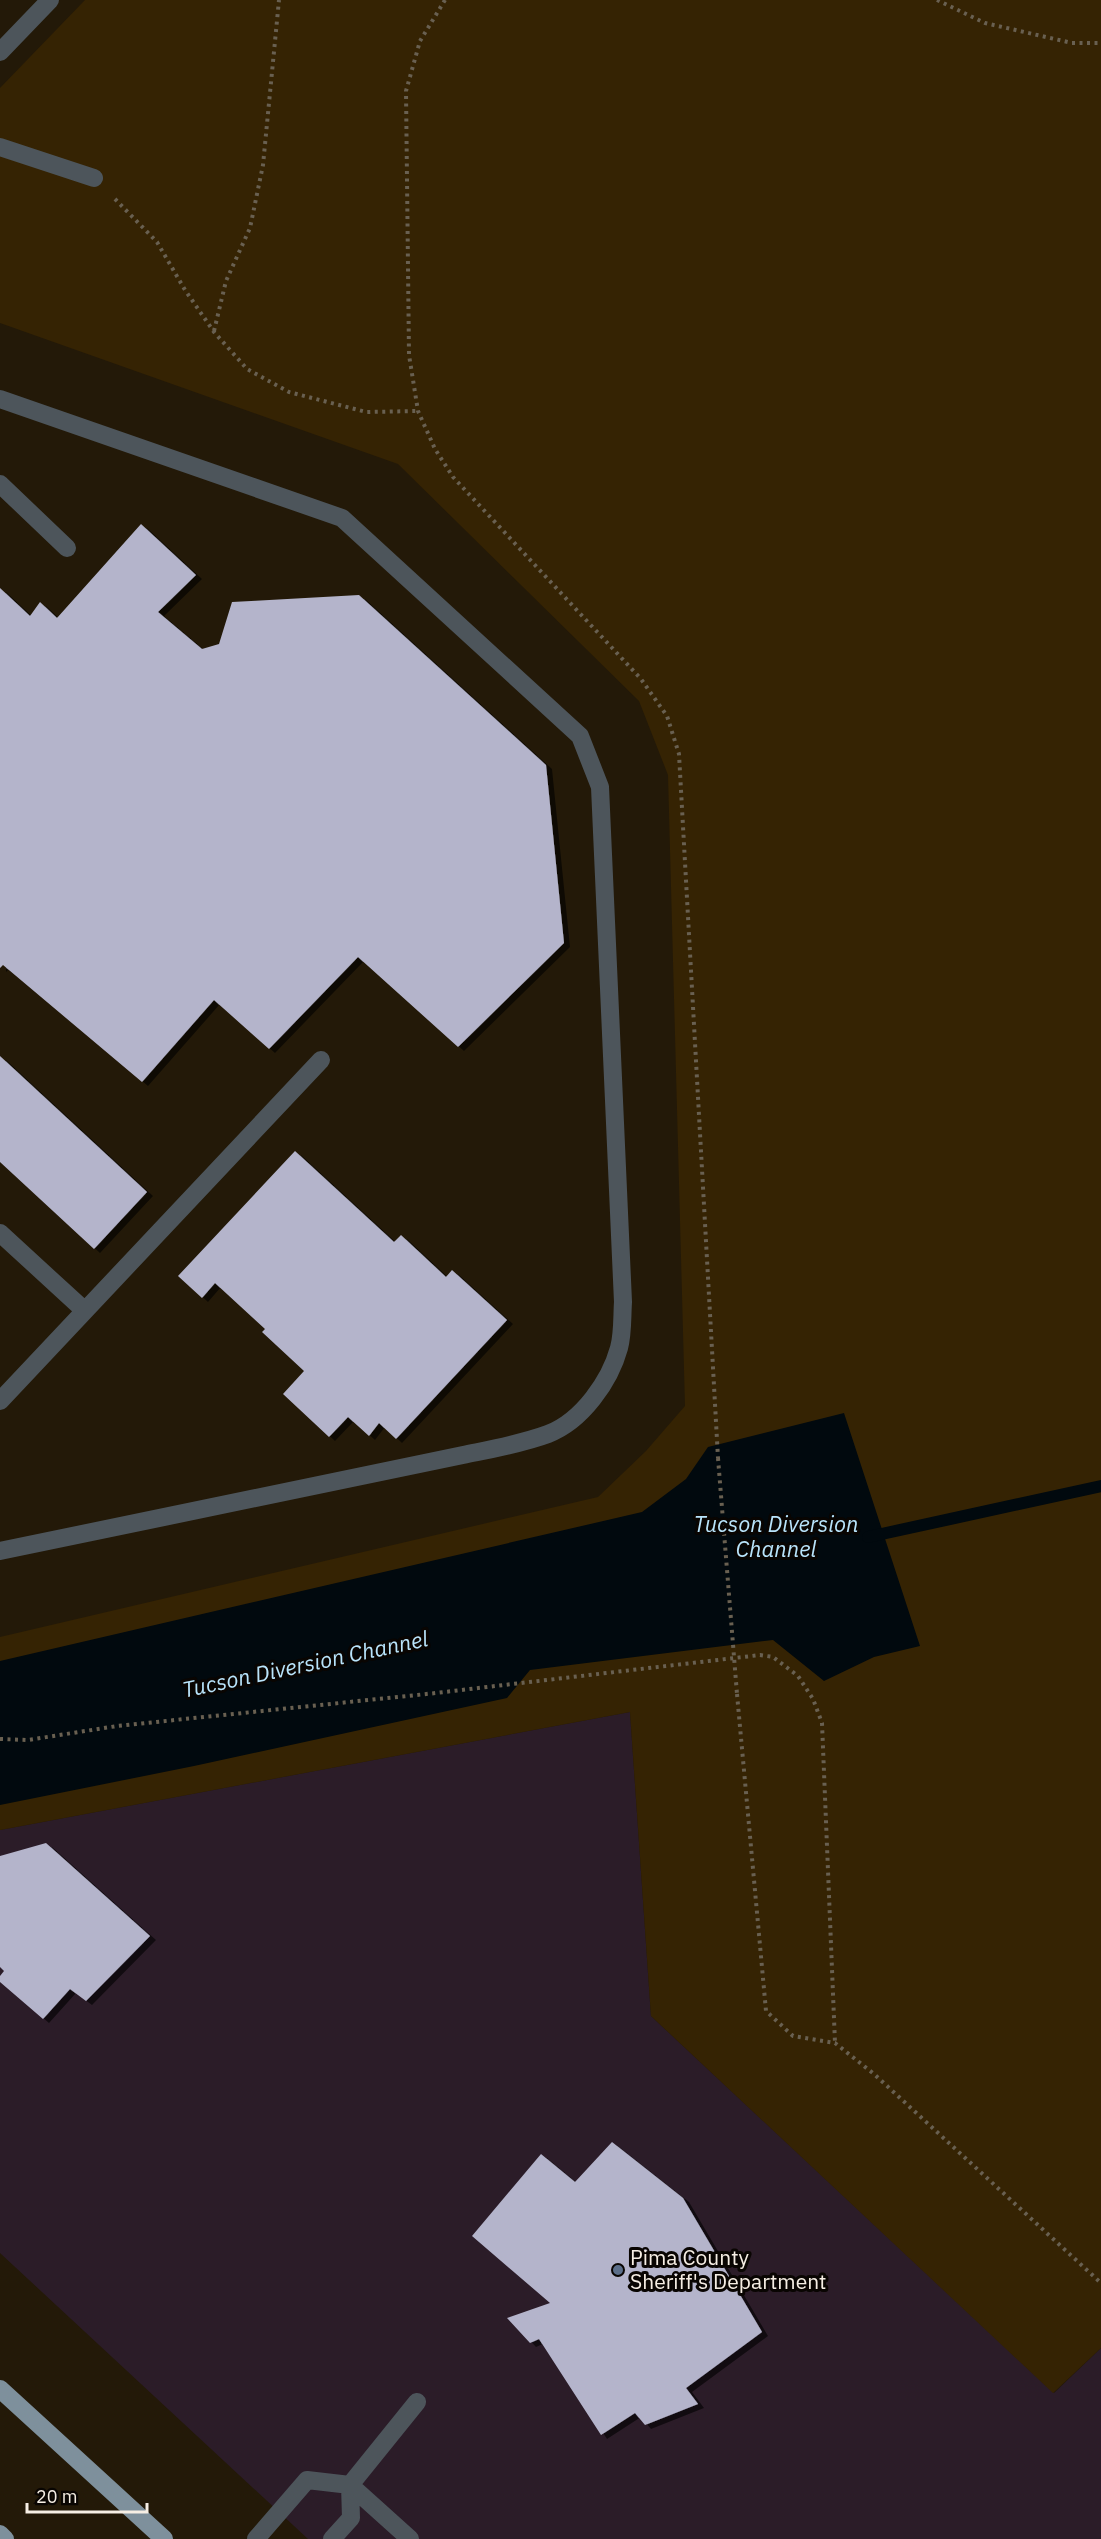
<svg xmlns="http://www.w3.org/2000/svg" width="1101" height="2539" viewBox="0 0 1101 2539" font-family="'IBM Plex Sans',sans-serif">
<defs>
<filter id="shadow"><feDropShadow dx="6" dy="4" stdDeviation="0" flood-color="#0009"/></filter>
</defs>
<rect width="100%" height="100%" fill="#231908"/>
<!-- commercial -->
<path fill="#2b1c28" d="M630,1712L651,2016L1054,2393L1101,2348V2539H308L0,2253V1830Z"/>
<!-- green -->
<path fill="#352303" d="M85,0H1101V2348L1053,2393L651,2016L630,1712L0,1830V1637L598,1497L646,1451L685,1406L668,775L639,701L398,464L0,323V88Z"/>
<!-- water -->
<path fill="#01090e" d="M844,1413L920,1646L874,1657L824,1681L773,1640L530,1670L507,1698L194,1766L0,1805V1661L642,1512L686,1479L708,1447Z"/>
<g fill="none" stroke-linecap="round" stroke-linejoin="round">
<!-- stream -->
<path stroke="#01090e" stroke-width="12" d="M868,1537L1101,1486"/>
</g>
<!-- building -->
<path fill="#b4b4cb" filter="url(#shadow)" d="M141,524L196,575L158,612L202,649L219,644L232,602L359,595L546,765L564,943L458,1047L358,957L269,1049L214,1000L142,1082L3,965L0,968V588L30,616L40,602L57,618Z
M0,1056L147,1192L94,1249L0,1162Z
M295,1151L394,1242L401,1235L446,1277L452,1270L507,1320L396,1439L379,1423L369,1436L348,1417L329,1437L283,1394L304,1371L262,1332L265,1329L215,1283L202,1298L178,1276Z
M46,1843L150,1936L86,2001L70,1989L43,2019L0,1982V1976L4,1971L0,1967V1856Z
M612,2142L683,2198L762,2332L686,2388L698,2404L645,2425L635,2413L601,2435L539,2339L530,2343L507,2318L550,2303L472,2236L541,2154L575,2182Z"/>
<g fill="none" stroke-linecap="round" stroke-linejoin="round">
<!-- path -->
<path stroke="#696051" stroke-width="4" stroke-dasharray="3 4.5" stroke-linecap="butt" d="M445,0L420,41L406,91L409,355L418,411L435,449L453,477L641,679L667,716L679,754L718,1458
M937,0L985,23L1072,43H1101
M115,199L157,242L185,290L214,332L247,369L289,392L366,412L418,411
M214,331L226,281L250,228L263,165L279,0
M737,1694L766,2011L793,2036L835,2043L874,2074L1101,2283
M0,1739L28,1740L117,1726L436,1693L760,1655L773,1657L798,1676L813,1699L822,1723L835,2043"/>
<!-- lane -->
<path stroke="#4d555b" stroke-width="18" d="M0,52L50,0
M0,399L342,518L580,736L600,787L623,1302C622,1316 623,1334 619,1348C610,1381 582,1421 548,1434C521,1444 492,1449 463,1455L0,1551
M0,484L67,548
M0,1233L84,1310
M0,1401L321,1060
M256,2539L307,2480L350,2485L410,2539
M332,2539L351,2518L350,2485L417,2402"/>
<!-- street -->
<path stroke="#4d555b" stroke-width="18" d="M0,147L94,178"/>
<!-- primary -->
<path stroke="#7e909c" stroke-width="18" d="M0,2389L164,2539
M0,2534L5,2539"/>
<!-- path-bridge -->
<path stroke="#696051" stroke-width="4" stroke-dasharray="3 4.5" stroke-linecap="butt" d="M718,1458L737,1694"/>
</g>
<!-- markers -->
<circle fill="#5c6f8a" stroke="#090502" stroke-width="2" cx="618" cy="2270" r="6"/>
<g text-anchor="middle" stroke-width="6" stroke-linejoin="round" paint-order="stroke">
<!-- poi labels -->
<g font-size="21" fill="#f6eee4" stroke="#090502" text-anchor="start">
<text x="630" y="2265">Pima County<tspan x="630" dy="24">Sheriff's Department</tspan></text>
</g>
<!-- water labels -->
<g font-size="22" font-style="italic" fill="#b9e4fb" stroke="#090502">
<text x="776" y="1532">Tucson Diversion<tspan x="776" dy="25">Channel</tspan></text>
<text transform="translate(305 1664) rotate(-12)" y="8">Tucson Diversion Channel</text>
</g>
</g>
<!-- scale -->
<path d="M27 2503v9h120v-9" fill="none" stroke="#f6eee4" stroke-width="3"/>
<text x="36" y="2503" font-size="18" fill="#f6eee4" stroke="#090502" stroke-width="4.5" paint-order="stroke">20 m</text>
</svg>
